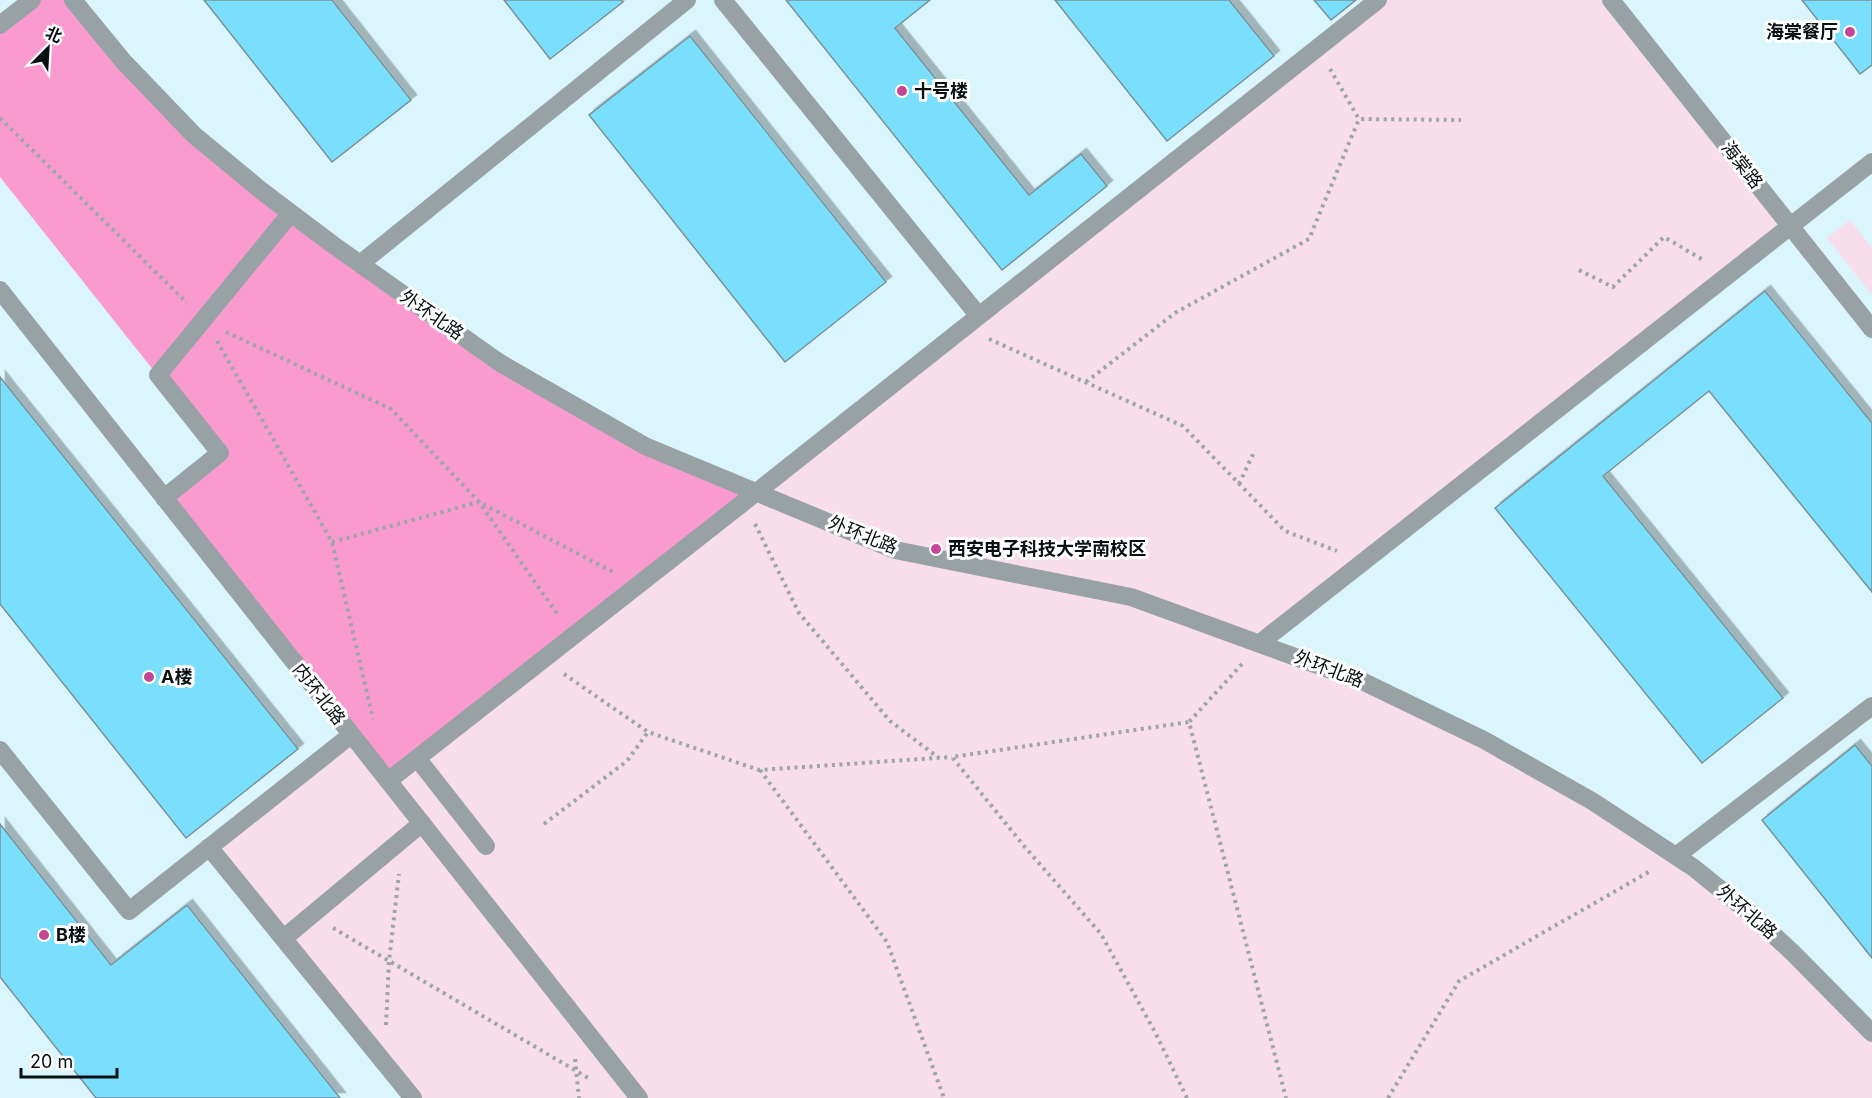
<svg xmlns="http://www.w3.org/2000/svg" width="1872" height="1098" viewBox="0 0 1872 1098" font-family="Inter,'Noto Sans SC',sans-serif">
<defs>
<filter id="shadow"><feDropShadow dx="5.5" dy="-5.5" stdDeviation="0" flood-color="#0004"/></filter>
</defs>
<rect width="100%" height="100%" fill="#f3fcff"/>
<!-- built -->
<path fill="#dbf5fd" d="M0,0H1872V1098H0Z"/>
<!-- green -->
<path fill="#f8ddeb" d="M1379,0H1611L1790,226L1261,643L1364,682L1694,868L1872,1033V1098H413L209,847L351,735L388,780Z
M1850,220L1872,248V295L1827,238Z"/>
<!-- forest -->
<path fill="#fa9bd0" d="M32,0H73L123,62L332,244L645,446L758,491L388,781L164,498L220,454L0,177V24Z"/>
<!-- building -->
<path fill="#7adffd" stroke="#7b9198" stroke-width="1.5" filter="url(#shadow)" d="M204,0H332L411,100L332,162Z
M504,0H621L623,2L550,59Z
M786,0H930L895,28L1029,195L1081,154L1107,186L1002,270Z
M1055,0H1229L1274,56L1167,141Z
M1314,0H1356L1331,20Z
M1802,0H1872V65L1860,74Z
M690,36L886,282L785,362L589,115Z
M1765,291L1872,423V592L1709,391L1603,476L1783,698L1702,763L1495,508Z
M0,377L298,749L186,838L0,604Z
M1855,745L1872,766V958L1762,820Z
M0,824L111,965L187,905L340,1098H96L0,977Z"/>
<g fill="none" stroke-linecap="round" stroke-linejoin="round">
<!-- path -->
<path stroke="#9ca5a7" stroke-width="4" stroke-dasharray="3 4.5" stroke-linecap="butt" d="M1330,69L1359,119L1461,120
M0,118L187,303
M1579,270L1613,287L1664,237L1705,261
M226,332L391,409L479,502L615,573
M989,339L1183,426L1285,531L1337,551
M217,341L332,542L373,719
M1086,382L1175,313L1309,239L1359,119
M1239,484L1255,450
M755,524L799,613L890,721L939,758
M332,542L479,502L558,615
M1242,664L1189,722L1286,1098
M564,674L648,732L759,770L952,757
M760,770L887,942L944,1098
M544,824L627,761L648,732
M333,928L590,1079
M386,1025L389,961L399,874
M575,1059L579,1098
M1187,1098L1155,1032L1101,934L1024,846L952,757L1189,722
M1388,1098L1459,981L1652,870"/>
<!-- minor -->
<path stroke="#98a2a5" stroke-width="18" d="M73,0L123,61L194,135L263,192L332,244L500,363L645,446L895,550L1131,597L1364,682L1484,740L1592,801L1694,868L1751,914L1793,953L1872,1033
M723,0L978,315
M1611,0L1872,329
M0,25L32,0
M360,264L687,0
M0,290L639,1098
M164,498L220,453L158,375L291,213
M1260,643L1872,162
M0,750L129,911L351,735
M417,758L486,846
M388,781L758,491L1378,0
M209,847L413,1098
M1676,856L1872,706
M284,938L422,823"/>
</g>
<!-- markers -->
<g fill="#c44694" stroke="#fff" stroke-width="2">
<circle cx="1850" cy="32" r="6"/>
<circle cx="902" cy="91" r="6"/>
<circle cx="936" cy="549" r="6"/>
<circle cx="149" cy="677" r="6"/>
<circle cx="44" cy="935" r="6"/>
</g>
<g text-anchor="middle" stroke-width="6" stroke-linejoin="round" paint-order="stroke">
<!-- poi labels -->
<g font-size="18" font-weight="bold" fill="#081012" stroke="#fff" text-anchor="start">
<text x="1838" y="38" text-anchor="end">海棠餐厅</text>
<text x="914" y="97">十号楼</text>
<text x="948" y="555">西安电子科技大学南校区</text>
<text x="161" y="683">A楼</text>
<text x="56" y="941">B楼</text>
</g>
<!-- street labels -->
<g font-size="18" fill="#081012" stroke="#fff">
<text transform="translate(1742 165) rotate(52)" y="6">海棠路</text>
<text transform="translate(432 315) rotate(35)" y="6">外环北路</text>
<text transform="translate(863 535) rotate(22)" y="6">外环北路</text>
<text transform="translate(1329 669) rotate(21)" y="6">外环北路</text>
<text transform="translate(319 694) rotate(52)" y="6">内环北路</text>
<text transform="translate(1747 912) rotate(41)" y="6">外环北路</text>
</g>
</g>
<!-- north arrow -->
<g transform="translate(48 48) rotate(24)" stroke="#ffffff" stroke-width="4.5" paint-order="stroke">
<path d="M0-4.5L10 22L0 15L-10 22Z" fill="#081012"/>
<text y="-9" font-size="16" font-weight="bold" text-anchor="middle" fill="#081012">北</text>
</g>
<!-- scale -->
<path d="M21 1068v9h96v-9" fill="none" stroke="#081012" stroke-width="3"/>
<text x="30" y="1068" font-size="18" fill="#081012" stroke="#ffffff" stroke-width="4.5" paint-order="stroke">20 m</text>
</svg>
